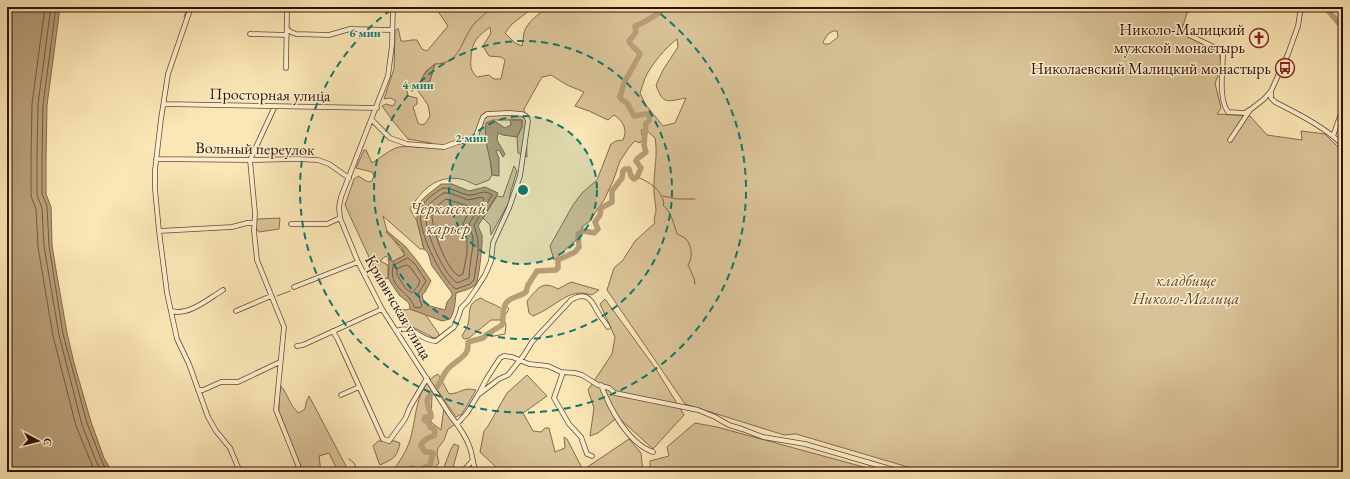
<svg xmlns="http://www.w3.org/2000/svg" width="1350" height="479" viewBox="0 0 1350 479" font-family="'EB Garamond',serif">
<rect width="100%" height="100%" fill="#fbe6b5"/>
<filter id="stains"><feTurbulence type="fractalNoise" baseFrequency=".005" numOctaves="4"/><feColorMatrix values="0 0 0 0 .2 0 0 0 0 .09 0 0 0 0 .02 0 0 0 .5 -.17"/></filter>
<radialGradient id="worn" r=".72"><stop offset=".6" stop-color="#630" stop-opacity="0"/><stop offset="1" stop-color="#630" stop-opacity=".3"/></radialGradient>
<!-- green -->
<path fill="#d9c297" stroke="#866a4d" fill-rule="evenodd" d="M435,7H534L512,24L505,33L515,43L522,46C523,42 523,37 524,33C527,21 539,15 547,7H1189L1181,32L1220,54L1221,69L1215,83L1221,108L1217,114L1250,116L1267,135L1302,140L1301,131L1325,134L1343,152V472H925L796,434L784,435L685,404L607,290L614,268L623,260L635,241L655,223C653,218 655,216 656,211C656,203 653,194 654,185C654,169 658,154 655,138L645,129L641,130L643,139L640,143L635,141L630,146L620,161L613,181L604,200L597,210L590,221L583,226L575,241L554,260L550,246L573,205L582,193L597,180L611,144L616,141L623,140C628,129 623,121 614,115L608,120L589,111L575,106L584,92L567,85L551,75L542,77L524,109L526,123L527,157L518,153L517,137L522,127V120H493L486,123L492,175L489,180L476,185C471,183 466,180 461,179C437,175 422,189 410,209L417,221L424,249H420L383,216L387,231L405,255L392,262L386,256L380,261L388,265V278L383,280L375,270L345,205L354,179L358,176L368,182L372,181L374,176L372,172L356,168L364,150H366L372,163C379,159 390,149 399,147C406,146 421,147 430,148L431,143L408,139L393,121L382,106L386,104L393,106L396,101L390,98L384,99L394,69L395,31L398,28L401,41C406,42 411,39 417,40L422,49L427,51L448,26ZM490,27L491,33L483,46L489,56L501,57L505,60L501,79H494L489,75L477,77C471,71 470,67 471,58C472,41 477,37 490,27ZM833,31H837L838,37L829,44H824L823,42L828,34ZM677,39L678,47L663,70L656,85C663,106 668,101 686,98L675,123L663,126L645,104L640,93C642,88 643,83 645,78C651,65 666,47 677,39ZM434,65L430,81L425,84L421,80L426,71ZM414,85L428,105L430,116L425,124L421,125L418,123L413,107L417,104V98L408,96L407,91L409,87Z
M514,166L517,171L510,194L509,202L491,235L490,225L483,218L497,196L503,197Z
M280,218L279,229L259,232L255,226V221L258,219Z
M571,282L599,290L592,295C574,290 567,296 553,305C547,309 540,313 533,316L529,313L527,301C538,288 542,280 558,289Z
M481,298C488,303 496,304 503,310L501,320H491L469,338L464,339L462,336C464,332 467,328 468,324C471,313 466,303 481,298Z
M605,299L656,369L684,415L653,449L618,417L598,433L590,436L594,408L588,390L612,354L615,337L600,304Z
M390,305L405,310L410,309L425,314L439,334L438,337L434,338L399,320Z
M438,374L449,394C462,393 462,387 476,390L462,414L456,417L438,391L432,394L431,422L441,430L444,408L456,424L448,429L444,440L438,448L437,455L439,463L431,472H392C399,462 405,454 409,443C417,421 414,386 438,374Z
M527,375L547,396L523,413L533,431L541,432L545,428H549L555,452L565,448L564,437L567,439L583,470L629,439L641,453L643,472H499L496,467L480,452L484,431L488,426L507,393Z
M281,386C288,394 290,407 299,413L305,409L306,403L309,396L347,468L341,472H338L329,453L319,456L321,472H303L279,412V397Z
M695,423L717,427L882,472H650V461L669,456L667,447Z
M378,441H395L400,443C397,457 394,459 380,465L379,463L373,446Z
M454,444L459,446L452,471L454,472H442L451,449Z"/>
<!-- water -->
<path fill="#b79e78" stroke="#826649" d="M7,7H60L47,105L46,158V194L51,207L52,245L56,270L67,333L74,363L91,422L104,458L112,472H7Z
M435,64L430,81L425,83L423,88L420,86C421,76 427,70 435,64Z
M493,120L505,128L511,125L510,120H522V127L517,137L503,135L498,133L497,140L505,154L503,157L499,150L496,151L499,158V176L492,175C491,156 483,142 486,123Z
M441,184H452L469,191L485,187L498,193L478,226C479,229 481,232 482,235C483,240 479,280 476,284C472,289 462,291 456,293C455,303 455,311 450,319L442,321L410,309L409,303L399,295L388,278L389,263L388,259L392,260V262L405,255L401,247L386,232L387,231L405,246L418,262L431,281L425,292L422,295L424,303L430,306L445,310L447,302L452,296V293L432,266L428,253L424,249L417,221V205L426,196Z"/>
<g fill="none" stroke-linecap="round" stroke-linejoin="round">
<!-- shore -->
<path stroke="#75583e" stroke-width="1" d="M45,7L32,104L31,158V196L36,209L38,247L53,336L76,426L95,472
M51,7L38,104L37,158V195L42,208L44,246L59,335L82,425L96,461L102,472
M56,7L43,105L42,158V194L47,206L49,246L63,334L87,423L101,459L107,472
M443,188C452,188 459,193 468,195C477,196 484,188 492,195L474,225L478,239V253L474,280L470,284L456,289C441,279 413,224 422,206C426,199 436,192 443,188Z
M444,193H450L468,200L482,197L484,199L469,224C469,230 473,234 473,239C473,253 469,265 469,278L457,283C443,274 422,227 426,210C428,203 438,197 444,193Z
M446,199L471,207L463,224V230L467,239V253L463,274L459,276C446,270 430,225 432,211Z
M408,258L415,264L426,281L418,294L422,306L420,308L414,307C410,291 388,289 393,266Z
M407,265L411,268L420,281L418,286L412,293L406,289L397,275V269Z"/>
<!-- stream -->
<path stroke="#826649" stroke-width="1" d="M184,17L188,7
M435,64C461,64 460,41 474,24C479,18 487,13 493,7
M637,177C650,182 662,190 664,204L663,205C671,212 674,224 677,234C679,235 684,237 686,239C692,246 693,257 688,265L694,278L695,284
M663,196L677,199H695
M277,296L290,291
M504,317L509,309L505,305
M486,335L494,336L505,334L506,325L504,320
M349,459L354,463L358,472"/>
<!-- river -->
<path stroke="#b79e78" stroke-width="5.5" d="M1325,7L1343,28
M408,472L409,469L412,468L418,471L430,465L433,453L430,452H425L421,446C422,441 428,437 434,436L435,432L434,429L430,427L428,422L424,420L425,417H431V414C422,394 431,398 439,384C443,378 444,371 451,366C456,361 464,358 467,351C468,349 468,345 468,342L483,338L486,335L502,325C504,319 502,314 504,308C506,297 518,298 526,292L528,285L537,271L556,270L558,268V260L575,252L579,247L578,234L584,231L594,233L598,229L595,222L600,215L601,208L612,202V191L622,178L623,171L625,169H629L631,176L634,179L637,177L641,168L636,161L637,159L646,152L644,145L646,123L649,121L650,116L646,114L634,116L627,103L622,100L620,97L624,83L640,54C637,49 631,47 629,41L636,32L635,26C642,24 662,12 665,7"/>
<!-- minor casing -->
<g stroke="#654730" stroke-width="5.5">
<path id="minor" d="M191,7L168,74L161,119L155,170V189L159,231L167,293L177,339L189,364L208,417L216,431L230,448L240,472
M393,7L392,45L388,76L341,197L339,207L340,218L358,262L382,309L450,415C458,425 466,436 470,448C473,456 472,465 477,472
M287,29L291,32L296,34L329,35L350,29L392,30
M1183,32L1220,50L1223,54C1223,70 1218,98 1228,112L1245,113L1249,110
M250,34L287,35
M286,68L287,7
M1271,91V98L1275,102C1300,115 1323,126 1343,145
M164,104L377,108
M275,106L250,160L255,213L254,231L257,260L284,327L276,410L298,465L299,472
M372,120L390,138L407,144L444,147L458,142L472,139L476,136L483,117L487,114L509,113L522,114L526,116L528,121L520,176L509,208L493,243L491,261L485,275L476,289L467,302L461,308L459,315L454,327L436,341C420,341 414,324 396,331
M1333,136L1343,108
M1230,140L1250,110L1264,99L1271,91L1288,54L1298,26L1301,7
M156,159L250,160L296,159L318,160L329,164L349,178
M291,224H327L340,218
M159,231L232,227L247,223H254
M294,287L358,262
M171,311C189,316 208,299 223,290
M236,311L271,296
M333,331L338,340L383,439L389,441L405,419L410,407L427,378
M297,346L303,345L382,309
M561,372L562,375L554,398L569,424L581,437L587,454L592,456
M601,385C610,409 628,443 653,452
M198,390H203L221,382H238L280,362
M341,395L359,387
M478,395L487,378L500,358L504,356L512,357L529,364L548,366L561,372L575,373L582,375L598,385L609,388L615,393L698,410L715,417L729,425L742,429L763,437L805,444L901,472
M457,424L467,413L478,395L499,379L508,375L524,355L532,342L571,300C584,292 590,297 596,309C599,315 604,321 608,327
M462,472L473,460"/>
</g>
<!-- minor -->
<use href="#minor" stroke="#fcefcf" stroke-width="4"/>
</g>
<!-- distance rings -->
<circle cx="523" cy="190" r="74" fill="#0f766e" fill-opacity=".12"/>
<g fill="none" stroke="#0f766e" stroke-width="2" stroke-dasharray="7 5">
<circle cx="523" cy="190" r="74"/>
<circle cx="523" cy="190" r="149"/>
<path d="M651 7A223 223 0 1 1 395 7"/>
</g>
<!-- icons -->
<defs>
<g id="church-ring" transform="scale(1)"><circle r="9.5" fill="#fcefcf" stroke="#8f2418" stroke-width="1.5"/><path d="M-1.2-6h2.4v3.5h3.3v2.4h-3.3V6h-2.4V-.1h-3.3v-2.4h3.3Z" fill="#8f2418"/></g>
<g id="bus-ring" transform="scale(1)"><circle r="9.5" fill="#fcefcf" stroke="#8f2418" stroke-width="1.5"/><path d="M-5-6H5V4H4V6H2V4H-2V6H-4V4H-5ZM-3.5-4V0h7V-4ZM-3.5 1.2v1.5H-2V1.2ZM2 1.2v1.5H3.5V1.2Z" fill="#8f2418"/></g>
</defs>
<g fill-rule="evenodd">
<use href="#church-ring" x="1259" y="38"/>
<use href="#bus-ring" x="1285" y="68"/>
</g>
<g text-anchor="middle" stroke-width="3" stroke-linejoin="round" paint-order="stroke">
<!-- poi labels -->
<g font-size="16" fill="#331203" stroke="#fcefcf" text-anchor="end">
<text x="1245" y="35">Николо-Малицкий<tspan x="1245" dy="18">мужской монастырь</tspan></text>
<text x="1271" y="74">Николаевский Малицкий монастырь</text>
</g>
<!-- street labels -->
<g font-size="16" fill="#331203" stroke="#fcefcf">
<text transform="translate(270 94) rotate(1)" y="6">Просторная улица</text>
<text transform="translate(255 148) rotate(1)" y="6">Вольный переулок</text>
<text transform="translate(399 307) rotate(60)" y="6">Кривичская улица</text>
</g>
<!-- park labels -->
<g font-size="16" font-style="italic" fill="#65472f" stroke="#fcefcf">
<text x="1186" y="286">кладбище<tspan x="1186" dy="18">Николо-Малица</tspan></text>
</g>
<!-- water labels -->
<g font-size="17" font-style="italic" fill="#684a32" stroke="#fcefcf">
<text x="448" y="214">Черкасский<tspan x="448" dy="20">карьер</tspan></text>
</g>
</g>
<circle cx="523" cy="190" r="6" fill="#0f766e" stroke="#fcefcf" stroke-width="2"/>
<g font-size="12" text-anchor="middle" font-weight="bold" fill="#0f766e" stroke="#fcefcf" stroke-width="3" stroke-linejoin="round" paint-order="stroke">
<text x="365" y="37">6 мин</text>
<text x="418" y="89">4 мин</text>
<text x="471" y="142">2 мин</text>
</g>
<!-- margin -->
<rect width="1350" height="479" fill="none" stroke="#fbe6b5" stroke-width="24"/>
<rect x="8" y="8" width="1334" height="463" fill="none" stroke="#331203" stroke-width="2"/>
<rect x="12" y="12" width="1326" height="455" fill="none" stroke="#331203"/>
<!-- north arrow -->
<g transform="translate(38 441) rotate(97)" stroke="#fcefcf" stroke-width="3" paint-order="stroke">
<path d="M0-3L7 15L0 10L-7 15Z" fill="#331203"/>
<text y="-6" font-size="11" font-weight="bold" text-anchor="middle" fill="#331203">С</text>
</g>
<rect width="100%" height="100%" filter="url(#stains)"/>
<rect width="100%" height="100%" fill="url(#worn)"/>
</svg>
